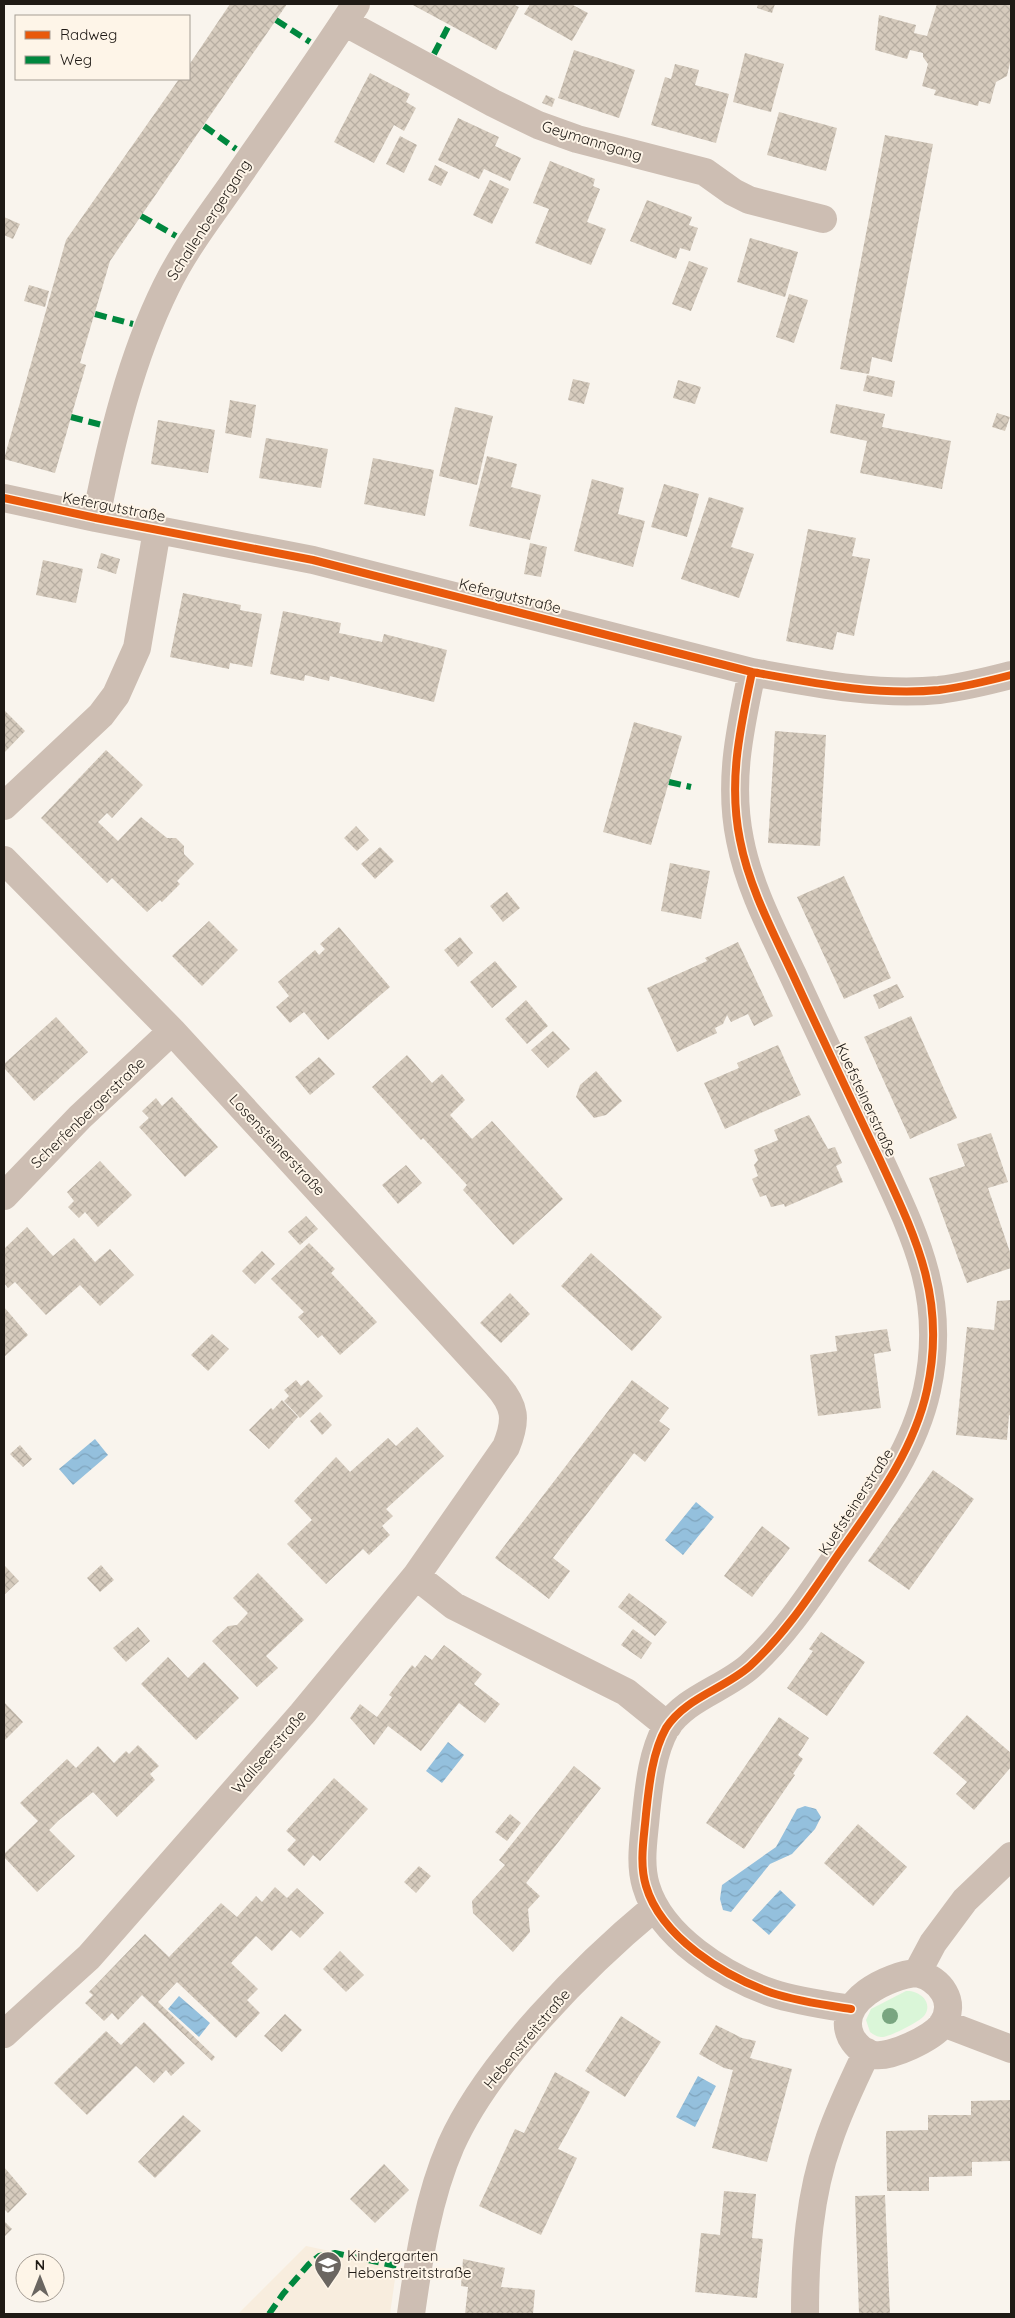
<svg xmlns="http://www.w3.org/2000/svg" width="1015" height="2318" viewBox="0 0 1015 2318" font-family="Quicksand,sans-serif">
<defs>
<pattern id="water-waves" width="16" height="10" patternUnits="userSpaceOnUse" patternTransform="scale(1.25)"><rect width="16" height="10" fill="#94c0dd"/><path d="M0 5q4-4 8 0t8 0" fill="none" stroke="#7fa4bd"/></pattern>
<pattern id="building-cross-hatch" width="8" height="8" patternUnits="userSpaceOnUse" patternTransform="scale(1.25)"><rect width="8" height="8" fill="#d6cbbd"/><path d="M0 0l8 8M0 8l8-8" fill="none" stroke="#b7aea2"/></pattern>
</defs>
<rect width="100%" height="100%" fill="#f9f4ed"/>
<!-- built -->
<path fill="#f8edde" d="M306,2246L397,2265L390,2314H238Z"/>
<!-- grass -->
<path fill="#daf6d8" d="M906,1991C920,1990 934,2003 924,2016C919,2022 888,2038 881,2037C877,2037 873,2034 870,2032L866,2020L871,2009Z"/>
<!-- water -->
<path fill="url(#water-waves)" d="M95,1439L108,1455L73,1485L59,1469Z
M696,1502L714,1517L683,1555L665,1540Z
M448,1742L464,1755L442,1783L426,1771Z
M805,1806L816,1809L821,1817L815,1829L792,1854L770,1864L731,1912L723,1910L720,1899L722,1885L776,1847L797,1809Z
M780,1890L796,1905L769,1935L752,1920Z
M179,1996L210,2023L199,2037L168,2009Z
M698,2076L716,2086L695,2127L676,2117Z"/>
<!-- building -->
<path fill="url(#building-cross-hatch)" d="M230,4H287L110,261L80,363L86,365L55,473L4,459L66,240L179,79H189V65Z
M411,4H513L519,7L496,50Z
M530,4H571L588,13L572,41L524,14Z
M758,4H775L772,13L757,8Z
M937,4H1011V58L1007,76L996,82L990,104L979,101L978,106L934,95L936,90L922,86L928,64L923,57V53L910,50L907,59L875,50L879,15L916,25L914,33L927,36Z
M574,50L635,70L619,118L558,98Z
M745,53L784,64L771,112L733,102Z
M675,64L699,70L695,85L729,94L716,143L651,125L665,77L671,79Z
M370,73L410,94L406,102L416,108L404,131L394,125L374,163L334,142Z
M546,95L555,99L552,107L542,103Z
M779,112L837,128L826,171L767,155Z
M458,118L499,137L495,146L521,158L510,181L484,169L479,179L438,160Z
M885,135L933,144L892,362L872,357L869,374L840,369Z
M400,136L417,145L404,173L386,164Z
M550,161L595,179L593,186L600,189L587,222L606,229L591,265L535,243L549,209L533,203Z
M435,165L448,172L441,186L428,180Z
M490,180L509,189L492,224L473,215Z
M647,200L692,217L689,225L698,228L690,251L680,248L676,259L630,241Z
M4,217L20,224L13,239L4,235Z
M750,238L798,252L785,297L737,282Z
M689,261L708,268L691,311L672,304Z
M29,285L49,291L45,307L24,301Z
M789,294L808,300L794,343L776,337Z
M867,375L895,381L892,397L863,391Z
M573,379L590,383L584,404L568,400Z
M678,380L701,387L695,404L673,398Z
M230,400L256,405L251,438L225,433Z
M836,404L885,414L882,427L951,441L942,489L860,473L867,441L830,433Z
M455,407L493,416L477,485L439,476Z
M997,413L1010,417L1005,431L992,427Z
M158,420L215,430L208,473L151,464Z
M266,438L328,449L321,488L259,478Z
M487,456L517,464L511,487L541,495L530,540L469,526Z
M373,458L434,470L425,516L364,504Z
M592,479L624,488L618,514L645,521L633,567L574,551Z
M664,484L699,494L687,537L651,527Z
M709,497L744,508L731,547L754,554L739,598L681,579Z
M808,529L856,538L852,556L870,559L854,636L837,632L833,650L786,641Z
M530,543L547,547L541,577L524,574Z
M101,553L120,559L116,574L97,568Z
M43,560L83,569L76,603L36,595Z
M183,593L241,605L240,610L262,614L252,667L230,663L229,669L170,657Z
M283,611L341,623L339,633L382,642L384,634L447,650L434,702L330,676L329,681L305,675L304,681L270,674Z
M4,710L25,731L4,753Z
M634,722L682,736L651,845L603,832Z
M775,731L826,735L820,846L768,843Z
M106,750L143,785L112,818L107,813L98,822L118,841L141,817L167,838H176L184,846V854L194,864L177,881L180,884L162,902L160,900L147,912L112,878L107,883L41,818Z
M356,826L369,840L357,851L344,838Z
M380,847L394,861L375,879L361,864Z
M670,863L710,871L701,919L661,911Z
M844,876L891,978L844,999L797,897Z
M507,892L520,908L503,922L490,906Z
M209,921L238,950L202,986L172,956Z
M339,927L390,987L328,1040L304,1012L290,1023L276,1007L289,996L278,982L315,950L319,955L325,949L320,944Z
M460,937L473,953L458,967L444,950Z
M738,942L773,1016L754,1026L748,1014L731,1022L727,1015L723,1024L715,1028L717,1033L677,1052L647,988L707,961L705,958Z
M495,961L517,987L492,1008L470,982Z
M897,984L904,997L879,1009L873,995Z
M526,1000L548,1026L527,1044L505,1019Z
M911,1016L957,1118L910,1139L864,1037Z
M56,1017L88,1052L34,1101L4,1068V1064Z
M553,1031L570,1049L548,1068L531,1050Z
M778,1045L801,1095L725,1129L704,1083L739,1068L737,1063Z
M407,1055L432,1083L442,1074L465,1100L450,1115L472,1139L492,1121L563,1199L513,1245L463,1190L467,1185L423,1138L421,1140L372,1087Z
M319,1057L335,1074L310,1095L295,1077Z
M596,1071L622,1101L606,1115L594,1118L576,1097L580,1085Z
M172,1097L218,1147L185,1177L139,1127L149,1118L142,1111L156,1098L162,1106Z
M809,1115L828,1149L835,1147L842,1163L836,1166L843,1182L785,1207L784,1204L771,1207L766,1195L760,1197L752,1179L758,1176L754,1165L758,1160L754,1150L778,1140L774,1130Z
M991,1133L1008,1182L988,1188L1011,1255V1268L967,1283L929,1178L965,1166L957,1144Z
M100,1161L132,1195L98,1227L85,1212L79,1218L68,1207L74,1201L67,1192Z
M406,1165L422,1183L398,1204L382,1185Z
M306,1216L318,1229L300,1245L288,1232Z
M27,1227L53,1256L74,1238L95,1262L110,1249L134,1275L100,1306L80,1285L46,1315L15,1282L8,1288L4,1283V1249Z
M309,1243L335,1269L331,1273L377,1322L340,1355L322,1335L318,1338L298,1317L304,1312L271,1279Z
M262,1251L275,1264L255,1284L242,1271Z
M591,1253L662,1317L632,1351L561,1286Z
M510,1293L530,1314L501,1343L480,1323Z
M1011,1300V1416L1009,1415L1007,1440L956,1435L967,1327L994,1330L997,1301Z
M4,1307L28,1335L4,1357Z
M887,1329L891,1351L874,1354L881,1408L818,1416L810,1355L837,1351L835,1336Z
M212,1334L229,1349L208,1371L191,1355Z
M296,1380L301,1386L308,1380L323,1396L300,1418L284,1401L289,1396L284,1390Z
M632,1380L669,1408L659,1421L670,1429L645,1462L634,1453L553,1558L570,1571L549,1599L495,1558Z
M282,1400L298,1417L269,1449L249,1430L271,1408L273,1410Z
M320,1412L332,1425L322,1435L310,1421Z
M417,1427L444,1456L386,1509L393,1516L382,1526L390,1535L369,1555L363,1549L326,1584L287,1544L312,1520L294,1501L336,1457L350,1472L388,1438L396,1446Z
M20,1445L32,1459L23,1467L10,1454Z
M933,1470L974,1499L909,1590L868,1561Z
M762,1526L790,1548L752,1597L724,1576Z
M4,1565L19,1581L4,1595Z
M101,1565L114,1580L100,1592L87,1578Z
M258,1573L304,1620L266,1656L278,1668L257,1687L212,1641L228,1626L237,1625L248,1613L233,1598Z
M629,1593L667,1622L655,1636L618,1607Z
M138,1627L150,1641L126,1662L113,1648Z
M633,1629L652,1643L641,1659L621,1645Z
M821,1632L865,1662L827,1716L787,1688L813,1651L809,1649Z
M444,1645L482,1674L474,1684L500,1704L485,1723L459,1703L421,1751L388,1726L374,1745L350,1718L360,1704L377,1717L392,1697L389,1695L412,1665L415,1668L425,1655L432,1660Z
M168,1657L188,1678L204,1662L239,1698L196,1740L141,1684Z
M4,1702L23,1722L4,1741Z
M967,1715L1011,1753V1767L974,1810L956,1794L967,1782L933,1753Z
M779,1717L809,1738L798,1755L803,1759L793,1774L795,1775L744,1849L706,1823Z
M138,1745L159,1766L150,1774L155,1780L117,1817L93,1792L58,1821L49,1830L75,1856L37,1892L4,1857V1854L38,1821L20,1803L67,1759L76,1768L98,1746L114,1763L126,1751L129,1754Z
M574,1766L601,1788L526,1883L540,1896L528,1909L530,1932L513,1952L473,1913L472,1901L505,1865L499,1860Z
M334,1778L368,1809L320,1861L313,1855L304,1866L287,1850L296,1840L286,1831Z
M510,1814L521,1823L507,1841L495,1832Z
M858,1824L907,1867L873,1906L824,1863Z
M419,1866L431,1876L416,1893L404,1882Z
M275,1887L287,1898L297,1888L324,1913L300,1938L291,1930L272,1951L256,1936L231,1963L258,1989L247,2000L260,2013L236,2038L177,1982L158,2002L215,2057L212,2061L142,1995L118,2020L112,2013L104,2021L85,2003L93,1995L89,1992L145,1934L169,1957L221,1903L237,1917L256,1896L262,1902Z
M340,1951L364,1975L346,1992L323,1969Z
M285,2014L302,2030L282,2052L264,2036Z
M621,2016L661,2042L625,2097L585,2071Z
M144,2022L185,2063L171,2076L166,2070L154,2083L136,2066L87,2115L54,2083L106,2031L121,2045Z
M716,2025L742,2038L756,2041L750,2058L792,2069L767,2162L712,2148L733,2070L724,2068L699,2054Z
M555,2072L590,2092L558,2149L577,2158L541,2235L479,2206L515,2129L524,2133Z
M1011,2100V2161L972,2162V2176L929,2177V2191H887L886,2131L928,2130V2115H971V2101Z
M183,2115L201,2131L155,2178L138,2162Z
M384,2164L409,2190L375,2223L350,2199Z
M4,2167L27,2194L8,2213L4,2209Z
M724,2191L756,2194L752,2238L763,2239L757,2298L695,2292L701,2233L720,2235Z
M885,2195L890,2314H859L855,2196Z
M4,2221L12,2229L4,2237Z
M463,2259L505,2268L501,2287L535,2290L533,2314H465L468,2287L461,2286Z"/>
<g fill="none" stroke-linecap="round" stroke-linejoin="round">
<!-- minor -->
<path stroke="#cdbeb3" stroke-width="28" d="M344,22L493,103L538,125L577,139L705,172L733,192L749,200L823,219
M4,498L96,518L313,560L752,672C813,683 877,696 939,690C963,687 988,681 1011,675
M96,518C111,441 131,358 166,287C184,250 210,216 234,182C275,123 317,64 356,4
M752,672C740,729 728,782 740,840C749,887 773,932 793,975C821,1036 850,1097 879,1158C916,1238 947,1299 927,1390C913,1454 872,1506 835,1559C809,1597 784,1635 750,1666C724,1689 685,1698 666,1728C652,1753 649,1786 646,1814C644,1838 639,1863 646,1886C661,1937 724,1976 772,1993C796,2001 825,2005 851,2009
M4,806L101,715L116,695L137,648L157,530
M4,860L172,1031L496,1384C516,1406 517,1420 506,1447L416,1576L302,1714L89,1957L4,2034
M4,1196L80,1117L172,1031
M416,1576L454,1606L626,1692L668,1726
M917,1973C940,1979 958,2002 942,2025C932,2038 891,2058 874,2055C864,2053 856,2046 851,2037C834,2001 889,1975 917,1973Z
M917,1973L933,1943L965,1900L1011,1856
M943,2023L1011,2049
M411,2314C419,2257 428,2198 451,2145C488,2062 585,1965 655,1907
M805,2314C805,2256 809,2195 829,2140C839,2110 853,2081 867,2052"/>
<!-- quiet -->
<path stroke="#00873e" stroke-width="6" stroke-dasharray="12 6" stroke-linecap="butt" d="M276,20L310,42
M434,54L449,25
M204,126L236,149
M141,216L176,236
M95,314L133,324
M71,417L102,425
M669,782L691,787
M269,2314L283,2294L309,2264L319,2256L335,2253L401,2267"/>
<!-- cycleway casing -->
<g stroke="#fef5e8" stroke-width="11">
<path id="cycleway" d="M4,498L96,518L313,560L752,672C813,683 877,696 939,690C963,687 988,681 1011,675
M752,672C740,729 728,782 740,840C749,887 773,932 793,975C821,1036 850,1097 879,1158C916,1238 947,1299 927,1390C913,1454 872,1506 835,1559C809,1597 784,1635 750,1666C724,1689 685,1698 666,1728C652,1753 649,1786 646,1814C644,1838 639,1863 646,1886C661,1937 724,1976 772,1993C796,2001 825,2005 851,2009"/>
</g>
<!-- cycleway -->
<use href="#cycleway" stroke="#e8590c" stroke-width="8"/>
</g>
<!-- trees -->
<circle fill="#79a680" cx="890" cy="2016" r="8"/>
<!-- icons -->
<defs>
<g id="school-pin" transform="scale(1.4375)"><path d="M0 17L-7.5 6A9.5 9.5 0 1 1 7.5 6Z" fill="#6b6661" stroke="#fef5e8"/><path d="M0-5L7-2L0 1L-7-2ZM-4 1L0 2.5L4 1V4Q0 6-4 4Z" fill="#fff"/></g>
</defs>
<g fill-rule="evenodd">
<use href="#school-pin" x="328" y="2265"/>
</g>
<g text-anchor="middle" stroke-width="4" stroke-linejoin="round" paint-order="stroke">
<!-- street labels -->
<g font-size="15" fill="#1f1a15" stroke="#fef5e8">
<text transform="translate(592 141) rotate(17)" y="5">Geymanngang</text>
<text transform="translate(209 220) rotate(-57)" y="5">Schallenbergergang</text>
<text transform="translate(114 507) rotate(11)" y="5">Kefergutstraße</text>
<text transform="translate(510 596) rotate(14)" y="5">Kefergutstraße</text>
<text transform="translate(866 1100) rotate(65)" y="5">Kuefsteinerstraße</text>
<text transform="translate(88 1113) rotate(-44)" y="5">Scherfenbergerstraße</text>
<text transform="translate(277 1145) rotate(47)" y="5">Losensteinerstraße</text>
<text transform="translate(856 1502) rotate(-57)" y="5">Kuefsteinerstraße</text>
<text transform="translate(269 1752) rotate(-49)" y="5">Wallseerstraße</text>
<text transform="translate(527 2039) rotate(-50)" y="5">Hebenstreitstraße</text>
</g>
<!-- poi labels -->
<g font-size="15" fill="#1f1a15" stroke="#fef5e8" text-anchor="start">
<text x="347" y="2261">Kindergarten<tspan x="347" dy="17">Hebenstreitstraße</tspan></text>
</g>
</g>
<!-- border -->
<rect width="1015" height="2318" fill="none" stroke="#1f1a15" stroke-width="10"/>
<!-- legend -->
<rect x="15" y="15" width="175" height="65" fill="#fef5e8" stroke="#a59d94"/>
<rect x="25" y="31" width="25" height="8" fill="#e8590c" stroke="#a59d94"/>
<text x="60" y="40" font-size="15" fill="#1f1a15">Radweg</text>
<rect x="25" y="56" width="25" height="8" fill="#00873e" stroke="#a59d94"/>
<text x="60" y="65" font-size="15" fill="#1f1a15">Weg</text>
<!-- north arrow -->
<g transform="translate(40 2278)"><circle r="24" fill="#fef5e8" stroke="#a59d94"/>
<path d="M0-4L9 19L0 12L-9 19Z" fill="#6b6661"/>
<text y="-8" font-size="14" font-weight="bold" text-anchor="middle" fill="#1f1a15">N</text>
</g>
</svg>
